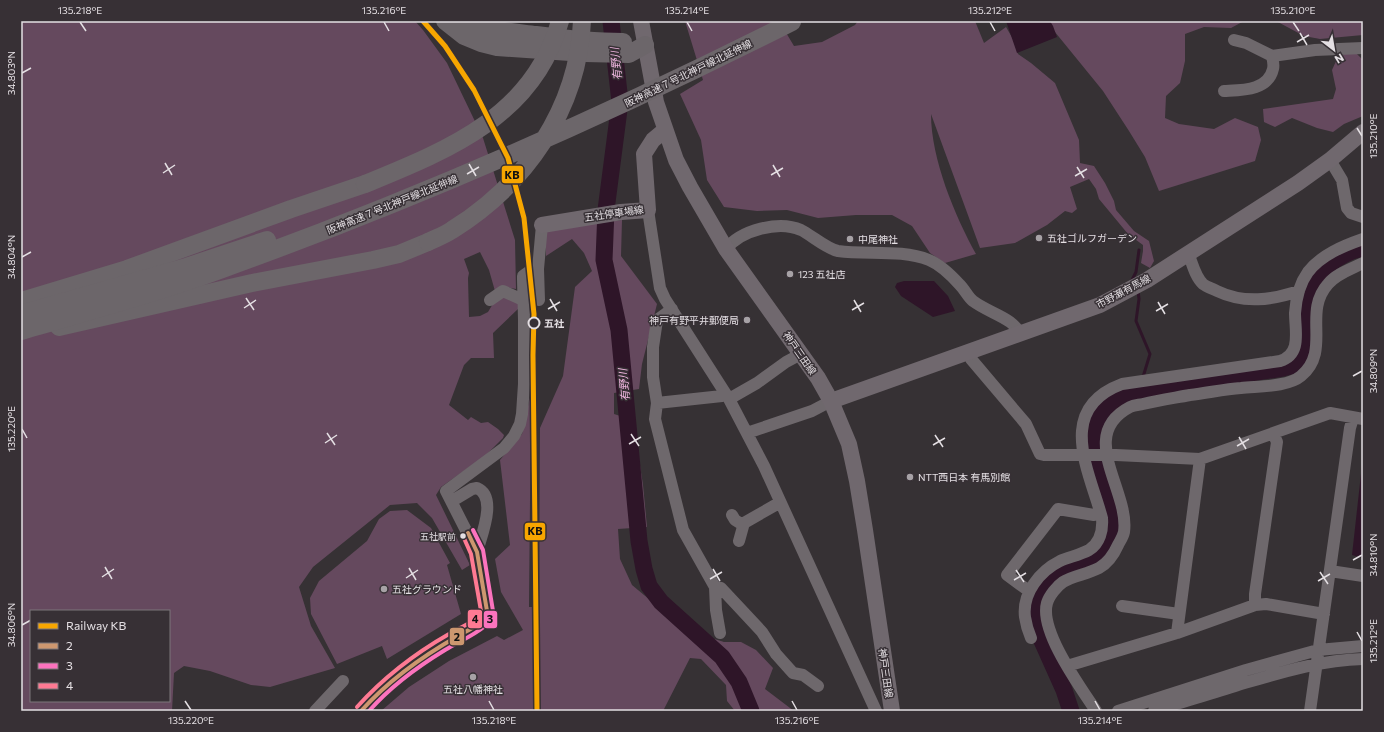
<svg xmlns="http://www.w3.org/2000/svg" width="1384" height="732" viewBox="0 0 1384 732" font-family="Commissioner,'Noto Sans JP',sans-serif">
<rect width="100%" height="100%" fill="#363134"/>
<!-- green -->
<path fill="#65495e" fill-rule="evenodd" d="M21,21H415L423,30L447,63L483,138L515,240L516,289L505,287L495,291L489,270L480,252L464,259L469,273L468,278L469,317L480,316L488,312L494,302L503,296L518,301V309L493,333L494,358H471L464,365L449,405L468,420L471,417L481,423L488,422L498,429L504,435L503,438L485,456L441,487L436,495L470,565L462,570L432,518L417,503L390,505L313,567L299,587L311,626L335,668L270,687L251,685L210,671L184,666L174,673L172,711H21ZM31,611H169V701H31Z
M685,21H779L794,46L822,42L855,25L858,21H975L984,43L1006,27L1013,39L1018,54L1031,63L1055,83L1079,140L1080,163L1094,166L1105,183L1114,201L1116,210L1134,231L1149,241L1154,261L1150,268L1141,263L1143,251V245L1128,234L1099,199L1096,189L1089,179L1070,187L1077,209L1072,213L1065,211L1047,225L1015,243L980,248L931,114C931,159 955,216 976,254L945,263L930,253L912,226L892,215H856L818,218L787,210L757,211L724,207L707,180L701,140L680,94L703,80Z
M1046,21H1244L1231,28L1204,27L1185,34V61L1180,83L1166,96L1165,118L1179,124L1214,129L1235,118L1258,127L1261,140L1255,161L1159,191L1145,157L1129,131L1103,91Z
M1276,21H1363V35L1320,39L1304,36Z
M1347,52L1356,53L1363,60V116L1344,124L1333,132L1317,128L1292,118L1275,127L1264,122L1263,109L1333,99L1336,89L1332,70L1337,59Z
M622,220L621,256L657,304L642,364L639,389L614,393V414L633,420L643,485L647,527L618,529L620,559L632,585L662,610L684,615L708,637L724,642H741L756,650L773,668L765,689L794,711H735L727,701L726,685L701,659L690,658L663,711H381L409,687L449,661L497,636L504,640L523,630L501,592L495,559L510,545L500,460L522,434L531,393L529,607H539L540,428L563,376L575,287L592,271L584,253L572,239L546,256V230Z
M407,510L431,528L450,563L447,565L461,614L387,659L382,646L337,664L311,614L310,598L319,581L367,541L379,519L390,511Z"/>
<!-- water -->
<path fill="#2e1528" d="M1006,21H1050L1053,26L1057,37L1017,53Z
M904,281H934L948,296L955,311L933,317L901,296L895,287L897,283Z
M1363,456V558L1352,555Z"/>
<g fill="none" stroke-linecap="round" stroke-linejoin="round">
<!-- stream -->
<path stroke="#2e1528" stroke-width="3" d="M1132,280L1136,272L1139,250
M1138,291L1139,299L1136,321L1150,354L1143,377
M1136,391L1140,385"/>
<!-- river -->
<path stroke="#2e1528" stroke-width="17" d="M611,21L620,102L606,210L604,260L619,330L639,541L644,569L649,586L661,602L722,657L739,682L751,711
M1071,711L1064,690L1034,623L1035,603L1045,586L1056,574L1094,556L1105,545L1113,528L1111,510L1095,461L1092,439L1095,423L1103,412L1114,400L1136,391L1283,368C1287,367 1292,366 1295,364C1311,353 1301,315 1305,298C1311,274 1339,253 1363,248"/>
<!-- minor -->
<path stroke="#6e686c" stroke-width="12" d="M1234,40L1246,43L1272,56
M1224,91C1241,90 1268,91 1273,69C1274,65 1273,60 1272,56L1315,50L1363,48
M1330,160L1342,180L1347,208L1351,213L1363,217
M648,210L660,288L665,299L729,399L764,466L876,711
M726,249C741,230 779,220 801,230C811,235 827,249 838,251C868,255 901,249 929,260C941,265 951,275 960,285C965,290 968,297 973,301C985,310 999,314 1010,322C1014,325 1018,330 1021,333
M1188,253C1192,262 1195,277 1203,284C1207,287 1213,289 1217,291C1244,304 1272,300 1299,291
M538,269L539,300
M490,300L503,291L523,300
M672,309L657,320L653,347V377L657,403L655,419L683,530L715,587L716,610L720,633
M968,352L971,359L1026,424L1040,454L1044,455H1116L1200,459L1330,413L1363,419
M729,399L757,383L786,362L801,354
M657,403L722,396L725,393
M747,433L812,411L831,401
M452,501L472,489L477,488C498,497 481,536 477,552
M732,515L735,520L743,525
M739,541L744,523L779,503
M1330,571L1363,576
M715,587L721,588L762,632L776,654L793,673L803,675L818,686
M1029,591L1007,575L1058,509L1094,515L1100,511
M1255,605V594L1277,442L1273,433
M1122,606L1179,614
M1177,633L1200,459
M1031,638C1028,631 1026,624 1025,617C1022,593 1040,571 1060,561C1069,557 1080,555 1089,550C1100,543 1103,530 1102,518C1089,470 1055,409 1122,384L1280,361C1302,354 1295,331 1295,313C1296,299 1300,283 1308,272C1321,255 1343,246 1363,239
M1067,666L1177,633L1255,605L1266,604L1324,614
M315,711L343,681
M361,711C393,673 432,650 475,626C481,622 486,619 487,611L477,552L446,491L504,448L514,436L520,424L522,414L524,384V320L523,279V276L530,271L538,269L542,225
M1096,711C1081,688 1039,631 1047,603C1049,596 1057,586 1063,582C1072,576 1088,574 1099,568C1108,563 1114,554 1118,545C1120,541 1123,537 1124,532C1130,491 1076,435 1130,407C1134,405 1139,405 1143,404C1159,400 1174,398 1190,395C1208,393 1224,389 1241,388C1259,386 1288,387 1301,376C1332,350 1302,313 1328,284C1336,274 1351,269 1363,263
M1118,711L1246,670L1318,650L1363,646
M1154,711C1182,702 1210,694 1238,685C1279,673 1320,660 1363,659
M1310,711L1350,428L1353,418"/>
<!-- major -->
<path stroke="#70686e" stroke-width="16" d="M641,21L656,102L676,160L690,187L726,249L818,378L831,401L849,444L857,481L865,530L892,711
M542,225L621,212L648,210L644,154L653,140L665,130
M831,401L1100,305L1147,280L1298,183L1330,160L1363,132"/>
<!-- highway -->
<path stroke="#6c666a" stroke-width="18" d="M445,21L464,36L481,43L497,47L585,53L629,54L645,45
M469,21C491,31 513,32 536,35C565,39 594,42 623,42
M21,301L127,269L291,209L365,184
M59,327L252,283L373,260L399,254L428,242"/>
<!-- highway-bridge -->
<path stroke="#6c666a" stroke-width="18" d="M365,184C448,150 534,116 560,21
M428,242C436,238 445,235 452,230C526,184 578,109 582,21
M21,314L183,268L267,240
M21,331C89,311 158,293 225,268C419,198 608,115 792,22"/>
<!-- bus-1 casing -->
<g stroke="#373035" stroke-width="7">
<path id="bus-1" d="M361,711C389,680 421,657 458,636C468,630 484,624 487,611L477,552L468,533"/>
</g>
<!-- bus-2 casing -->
<g stroke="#373035" stroke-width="7">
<path id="bus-2" d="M369,711C391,686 417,667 445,650C458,642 473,636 485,626C490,622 492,617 493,611L483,550L473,530"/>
</g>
<!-- bus-3 casing -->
<g stroke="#373035" stroke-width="7">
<path id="bus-3" d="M357,707C384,677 414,654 449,634C458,628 477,622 481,611L471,554L463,536"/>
</g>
<!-- bus-1 -->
<use href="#bus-1" stroke="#cd976f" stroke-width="4"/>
<!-- bus-2 -->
<use href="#bus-2" stroke="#fc73be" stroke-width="4"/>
<!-- bus-3 -->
<use href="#bus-3" stroke="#fe7a93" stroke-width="4"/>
<!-- rail-1 casing -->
<g stroke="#373035" stroke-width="8">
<path id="rail-1" d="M423,21L445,46L474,90L508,158L524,218L534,314L533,355L537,711"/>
</g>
<!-- rail-1 -->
<use href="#rail-1" stroke="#f7a600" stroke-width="5"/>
</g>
<!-- ticks -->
<path fill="none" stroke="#e4dfe3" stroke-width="1.5" d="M80,22L86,31M384,22L389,31M687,22L692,31M990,22L995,31M1293,22L1299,31M1300,33L1307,45M1297,42L1309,35M22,73L31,68M1357,128L1362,136M165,163L172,175M469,164L476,176M773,165L780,177M1077,167L1084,178M163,173L175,165M467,174L479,167M771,175L783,168M1075,176L1087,169M22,257L31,252M246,298L254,310M550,299L557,311M854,300L861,312M1158,302L1165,314M244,308L256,300M548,309L560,302M852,310L864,303M1156,311L1168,304M1353,376L1362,371M22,429L27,438M327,433L335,445M631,434L639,446M935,435L943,447M1239,437L1246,449M325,443L337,435M629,444L641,437M933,445L945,438M1237,446L1249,439M1353,560L1362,555M105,567L112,579M409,568L416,580M713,569L720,581M1016,570L1024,582M1320,572L1328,584M102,577L114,569M406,578L418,570M710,579L722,572M1014,580L1026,573M1318,581L1330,574M22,625L31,620M1357,632L1362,641M185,701L191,710M489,701L494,710M792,701L797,710M1095,701L1100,710"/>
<!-- markers -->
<g fill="#a7a2a6" stroke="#373035" stroke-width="1.5">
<circle cx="1039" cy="238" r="4"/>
<circle cx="850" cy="239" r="4"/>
<circle cx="790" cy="274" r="4"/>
<circle cx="747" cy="320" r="4"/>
<circle cx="910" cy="477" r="4"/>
<circle cx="384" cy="589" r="4"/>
<circle cx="473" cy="677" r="4"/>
</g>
<circle fill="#373035" stroke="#e4dfe3" stroke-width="2" cx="534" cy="323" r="5.5"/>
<circle fill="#e4dfe3" stroke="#373035" stroke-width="1.5" cx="463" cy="536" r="3.5"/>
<g text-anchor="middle" stroke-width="3" stroke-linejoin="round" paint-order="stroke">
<!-- bus labels -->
<g font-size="9" fill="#e4dfe3" stroke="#373035" text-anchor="end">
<text x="456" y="540">五社駅前</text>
</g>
<!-- street labels -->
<g font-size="10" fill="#e4dfe3" stroke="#373035">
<text transform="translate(688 73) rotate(-26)" y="4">阪神高速７号北神戸線北延伸線</text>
<text transform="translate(392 204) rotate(-22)" y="4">阪神高速７号北神戸線北延伸線</text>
<text transform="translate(614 213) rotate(-8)" y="4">五社停車場線</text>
<text transform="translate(1123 291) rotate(-28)" y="4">市野瀬有馬線</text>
<text transform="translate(800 353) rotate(55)" y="4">神戸三田線</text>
<text transform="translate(886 673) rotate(82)" y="4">神戸三田線</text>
</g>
<!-- poi labels -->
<g font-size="10" fill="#e4dfe3" stroke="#373035" text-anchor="start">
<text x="1047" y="242">五社ゴルフガーデン</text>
<text x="858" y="243">中尾神社</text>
<text x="798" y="278">123 五社店</text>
<text x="739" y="324" text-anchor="end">神戸有野平井郵便局</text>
<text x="918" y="481">NTT西日本 有馬別館</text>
<text x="392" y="593">五社グラウンド</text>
<text x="473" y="693" text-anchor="middle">五社八幡神社</text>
</g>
<!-- stop labels -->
<g font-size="10" font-weight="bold" fill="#e4dfe3" stroke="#373035" text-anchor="start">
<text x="544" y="327">五社</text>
</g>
<!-- water labels -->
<g font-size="11" font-style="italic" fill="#f2b8e2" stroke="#373035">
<text transform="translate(616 64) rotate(-96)" y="4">有野川</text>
<text transform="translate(624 385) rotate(-95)" y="4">有野川</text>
</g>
</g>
<g stroke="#373035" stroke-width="1.5">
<rect x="501" y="165" width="23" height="19" rx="4" fill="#f7a600"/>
<rect x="524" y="522" width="22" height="19" rx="4" fill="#f7a600"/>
<rect x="467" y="609" width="16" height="20" rx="4" fill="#fe7a93"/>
<rect x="483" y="610" width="15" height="19" rx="4" fill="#fc73be"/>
<rect x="449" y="627" width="16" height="19" rx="4" fill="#cd976f"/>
</g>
<g font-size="11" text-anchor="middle" font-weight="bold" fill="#111">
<text x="512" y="179">KB</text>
<text x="535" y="535">KB</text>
<text x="475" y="623">4</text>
<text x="490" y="623">3</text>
<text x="457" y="641">2</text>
</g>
<!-- border -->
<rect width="1384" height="732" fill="none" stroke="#373035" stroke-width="44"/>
<!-- legend -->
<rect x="30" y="610" width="140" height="92" fill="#373035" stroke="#7c767b"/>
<rect x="38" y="623" width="20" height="6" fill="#f7a600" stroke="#7c767b"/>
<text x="66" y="630" font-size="12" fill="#e4dfe3">Railway KB</text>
<rect x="38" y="643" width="20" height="6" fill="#cd976f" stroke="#7c767b"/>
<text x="66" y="650" font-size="12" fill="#e4dfe3">2</text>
<rect x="38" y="663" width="20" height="6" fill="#fc73be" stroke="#7c767b"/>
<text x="66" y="670" font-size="12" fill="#e4dfe3">3</text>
<rect x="38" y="683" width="20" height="6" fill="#fe7a93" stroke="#7c767b"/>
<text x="66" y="690" font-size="12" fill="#e4dfe3">4</text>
<!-- north arrow -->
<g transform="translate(1334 50) rotate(149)" stroke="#373035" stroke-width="3" paint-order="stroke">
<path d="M0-3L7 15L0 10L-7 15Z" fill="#e4dfe3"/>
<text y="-6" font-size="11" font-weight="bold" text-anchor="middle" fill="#e4dfe3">N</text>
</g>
<rect x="22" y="22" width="1340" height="688" fill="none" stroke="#e4dfe3" stroke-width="1.5"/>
<g font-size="10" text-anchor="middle" fill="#e4dfe3">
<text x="80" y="14">135.218°E</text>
<text x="384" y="14">135.216°E</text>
<text x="687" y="14">135.214°E</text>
<text x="990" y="14">135.212°E</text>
<text x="1293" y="14">135.210°E</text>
<text transform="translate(11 73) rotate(-90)" y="4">34.803°N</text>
<text transform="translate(1373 136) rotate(-90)" y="4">135.210°E</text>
<text transform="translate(11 257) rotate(-90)" y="4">34.804°N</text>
<text transform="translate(1373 371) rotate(-90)" y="4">34.809°N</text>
<text transform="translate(11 429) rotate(-90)" y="4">135.220°E</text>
<text transform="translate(1373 555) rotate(-90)" y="4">34.810°N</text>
<text transform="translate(11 625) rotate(-90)" y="4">34.806°N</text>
<text transform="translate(1373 641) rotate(-90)" y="4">135.212°E</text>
<text x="191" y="724">135.220°E</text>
<text x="494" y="724">135.218°E</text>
<text x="797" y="724">135.216°E</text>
<text x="1100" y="724">135.214°E</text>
</g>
</svg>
